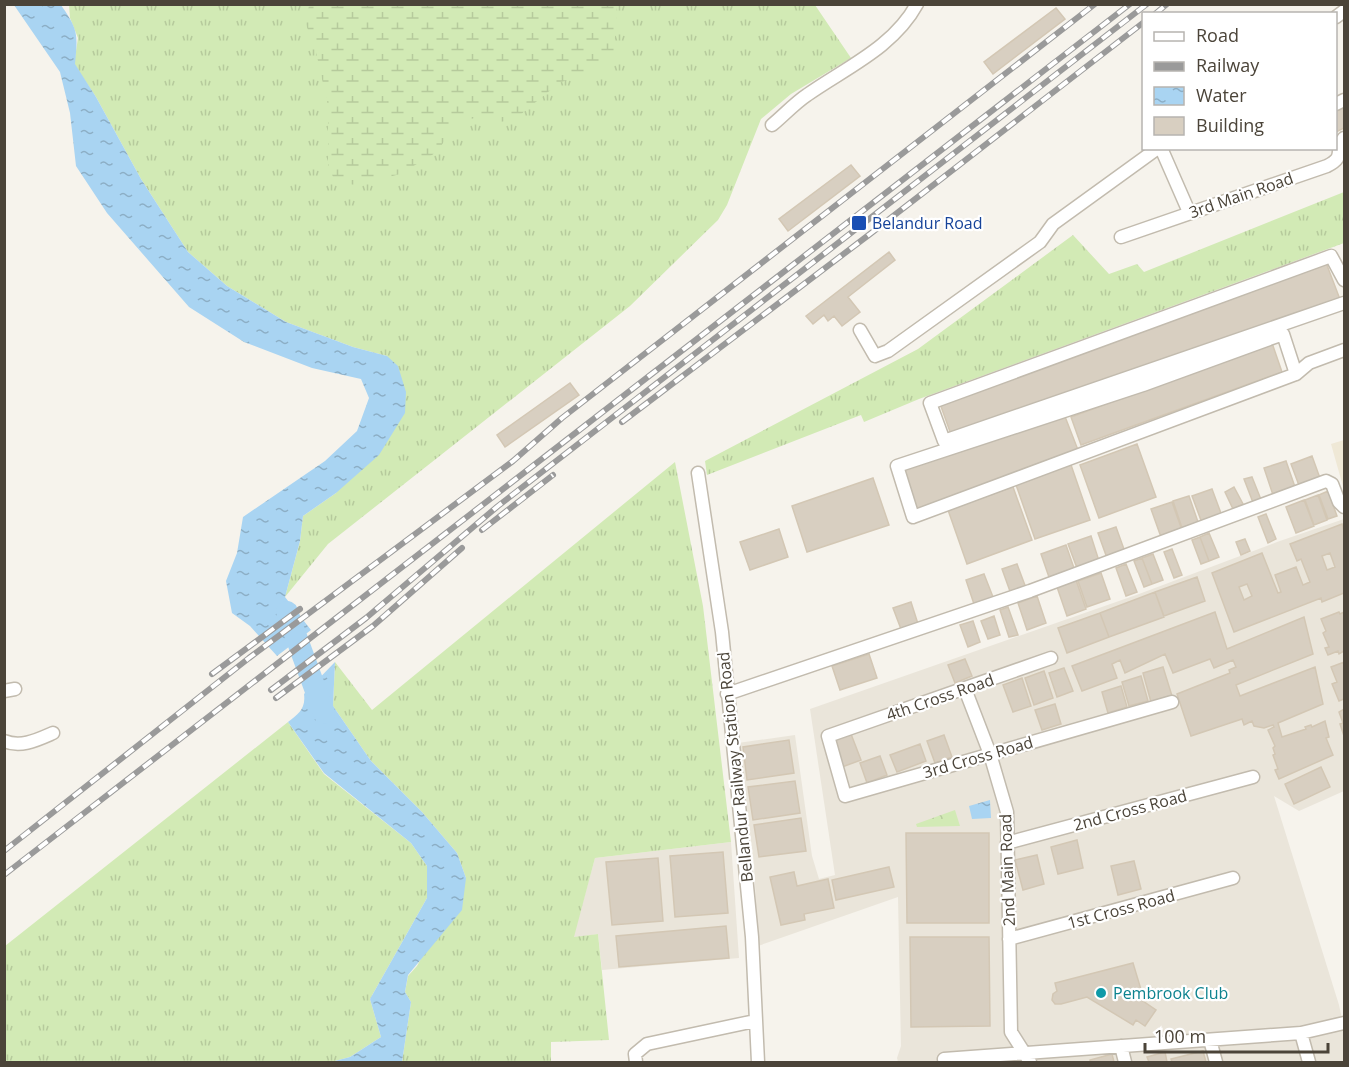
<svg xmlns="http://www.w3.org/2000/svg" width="1349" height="1067" viewBox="0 0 1349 1067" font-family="'Open Sans',sans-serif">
<defs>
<pattern id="grass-tufts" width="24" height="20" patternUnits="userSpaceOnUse" patternTransform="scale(1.5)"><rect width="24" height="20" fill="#d2eab5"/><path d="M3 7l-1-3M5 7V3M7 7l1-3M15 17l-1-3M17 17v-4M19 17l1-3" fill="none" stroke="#b6ca9c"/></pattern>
<pattern id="forest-crowns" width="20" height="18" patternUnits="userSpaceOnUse" patternTransform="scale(1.5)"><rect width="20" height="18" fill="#d2eab5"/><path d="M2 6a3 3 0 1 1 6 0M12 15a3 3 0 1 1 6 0" fill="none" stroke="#b6ca9c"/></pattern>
<pattern id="wetland-marsh" width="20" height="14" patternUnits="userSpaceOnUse" patternTransform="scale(1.5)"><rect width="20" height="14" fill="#d2eab5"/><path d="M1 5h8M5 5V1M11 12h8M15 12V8" fill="none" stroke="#b6ca9c"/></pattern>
<pattern id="water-ripples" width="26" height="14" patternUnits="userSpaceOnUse" patternTransform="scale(1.5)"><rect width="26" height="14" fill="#a9d4f2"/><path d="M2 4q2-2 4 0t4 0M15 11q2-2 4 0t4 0" fill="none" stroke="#8caec5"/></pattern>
</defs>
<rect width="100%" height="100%" fill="#f6f3ec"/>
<!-- residential -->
<path fill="#eae5da" d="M1344,519V791L1299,811L1274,796L1339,1005L1344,1028V1062H898L897,1058L901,1046L898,897L758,946L754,863L738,743L795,735L812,856L819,879L835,875L810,709L1139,594L1277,542Z
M731,842L739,958L602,970L598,934L573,938L595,858Z"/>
<!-- education -->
<path fill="#efe8d6" d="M1344,440V490L1331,444Z"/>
<!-- grass -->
<path fill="url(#grass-tufts)" d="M69,5H815L851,58L791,94L761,119L727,205L718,220L630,306L328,544L285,597L300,541L303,516L336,493L387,356L353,347L286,322L227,286L188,252L141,179L96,97L74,64L78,38L70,18Z
M1344,192V243L919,399L864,422L861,415L707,475L705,461L918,349L1073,235L1109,274L1137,264L1144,272Z
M675,462L703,606L731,842L595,858L574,937L598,934L609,1040L551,1042V1062H402L411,1002L405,992L408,976L417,966L466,878L457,853L422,812L371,761L333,706L335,662L372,710Z
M288,722L324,774L411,843L427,866V898L370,999L381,1037L350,1057L331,1062H5V946Z"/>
<!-- forest -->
<path fill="url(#forest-crowns)" d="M955,810L960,826L917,827L916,824Z"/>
<!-- wetland -->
<path fill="url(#wetland-marsh)" d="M310,4L617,5L614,52L600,68L559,83L514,120L499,122L475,118L462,121L455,125L437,152L400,174L358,185L336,183L328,166V106L316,52L304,19Z"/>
<!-- water -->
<path fill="url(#water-ripples)" d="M14,5H61C78,30 78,33 75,64L96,97L141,179L188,252L227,286L286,322L353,347L387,356L398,366L406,392L405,413L379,455L336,493L303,516L300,541L285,597L311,630L277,656L250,626L232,613L226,581L237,553L243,517L325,461L357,431L369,398L361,379L312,368L244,342L189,307L107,213L76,166L70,113L60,72Z
M335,662L333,706L371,761L422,812L457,853L466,878L462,910L408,975L405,992L411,1002L402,1062H331L350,1057L381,1037L370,999L427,898V866L411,843L324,773L288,722C298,714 306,709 304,694Z
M990,800L991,818L972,819L969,806Z"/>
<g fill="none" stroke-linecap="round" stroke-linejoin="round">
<!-- river -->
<path stroke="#a9d4f2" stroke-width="22" d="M287,612L324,713"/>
</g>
<!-- building -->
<path fill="#d8cfc1" stroke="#d3c7b4" stroke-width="1.5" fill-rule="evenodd" d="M1056,8L1065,19L993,74L984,62Z
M1344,106V128L1336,132V110Z
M851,165L860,176L788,231L779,219Z
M889,252L895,260L848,297L860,312L842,326L834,316L828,321L824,315L813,324L806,316Z
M1325,260L1341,302L953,440L938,398Z
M1272,343L1282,372L1081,445L1071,417Z
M570,383L579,395L505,447L497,435Z
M1064,414L1078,450L916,512L902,469Z
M1137,444L1156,497L1099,518L1080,465Z
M1312,456L1321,481L1300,488L1291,464Z
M1286,461L1295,487L1273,495L1264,468Z
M1070,462L1090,520L1035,539L1015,482Z
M1252,477L1262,502L1254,505L1244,479Z
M873,478L889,525L807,552L792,506Z
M1013,487L1032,540L967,564L948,510Z
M1234,487L1243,504L1233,509L1225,492Z
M1212,489L1222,516L1202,523L1192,496Z
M1328,491L1337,516L1328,519L1319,495Z
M1318,495L1327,520L1314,525L1305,500Z
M1189,496L1198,522L1182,528L1173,501Z
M1304,500L1314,526L1296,533L1286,507Z
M1172,502L1182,530L1161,537L1151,509Z
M1266,514L1276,539L1268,543L1258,517Z
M1342,524L1344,531V593L1322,602L1321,598L1234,632L1212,573L1262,553L1278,593L1281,592L1275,575L1296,567L1303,585L1310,582L1301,559L1297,561L1290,544ZM1330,553L1335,567L1327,570L1322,556ZM1247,584L1252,596L1244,600L1239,587Z
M1116,527L1125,552L1107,558L1098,533Z
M779,529L788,557L750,570L740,542Z
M1209,533L1219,557L1209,561L1200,537Z
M1091,536L1099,561L1077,568L1068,544Z
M1200,537L1209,561L1201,564L1192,540Z
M1245,539L1250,551L1241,555L1236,542Z
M1066,545L1075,571L1050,580L1041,554Z
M1172,549L1182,575L1174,578L1164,552Z
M1153,554L1163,580L1152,584L1142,558Z
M1142,558L1152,584L1144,587L1134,561Z
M1017,564L1026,588L1011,594L1002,569Z
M1126,564L1137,592L1126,596L1116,568Z
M1101,573L1110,599L1087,607L1078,581Z
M984,574L993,597L974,604L966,580Z
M1197,577L1205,601L1164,616L1155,592Z
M1076,580L1086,609L1067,616L1057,587Z
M1155,592L1164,617L1109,637L1100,613Z
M1037,596L1046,623L1027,630L1018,603Z
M911,602L918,624L901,629L893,608Z
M1008,607L1018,635L1009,637L1000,610Z
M1215,612L1227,649L1304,617L1313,654L1236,685L1240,696L1315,667L1323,704L1278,723L1282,737L1306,729L1305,727L1311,725L1312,727L1325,721L1329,737L1326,738L1333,755L1279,779L1275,770L1278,769L1273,755L1275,754L1273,748L1275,746L1268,730L1274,727L1273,725L1264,728L1254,726L1252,721L1244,725L1242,719L1191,736L1177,694L1230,673L1229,670L1236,667L1233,660L1214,668L1210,659L1173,673L1165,654L1125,673L1120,660L1112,664L1117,678L1082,691L1072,666Z
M1339,612L1340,614L1344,612V651L1339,654L1338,651L1328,655L1325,648L1329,647L1323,633L1326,631L1321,619Z
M1100,613L1109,637L1067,653L1058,628Z
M994,616L1000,635L988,639L981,621Z
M973,621L980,642L968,647L960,625Z
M869,654L877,678L840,690L832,666Z
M965,659L972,676L955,683L948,665Z
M1344,662V699L1339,701L1332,684L1337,682L1331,667Z
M1163,667L1172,696L1151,702L1143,673Z
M1064,668L1073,691L1057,697L1049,673Z
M1044,671L1053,698L1034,705L1025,678Z
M1141,676L1148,701L1129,706L1122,682Z
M1022,678L1031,706L1013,712L1003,685Z
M1121,686L1127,707L1108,713L1102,692Z
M1055,704L1061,724L1042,730L1035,710Z
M1344,709V736L1340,724L1343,723L1339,712Z
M851,734L861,760L842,767L832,741Z
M944,735L952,757L935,763L927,741Z
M789,740L794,773L747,780L743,747Z
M920,744L926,761L897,772L890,755Z
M880,756L887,775L867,783L860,763Z
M1321,767L1330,787L1294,804L1285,784Z
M795,781L800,813L753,820L748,787Z
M801,818L806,851L759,857L754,825Z
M906,833H989V923H907Z
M1077,840L1083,868L1058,874L1051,847Z
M723,852L728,913L675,917L670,856Z
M1037,855L1044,884L1023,890L1015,860Z
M658,858L663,921L612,925L606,862Z
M1134,861L1141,889L1118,895L1111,866Z
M889,867L894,887L836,900L832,880Z
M794,872L797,886L828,879L834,908L804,914L805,920L781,925L770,877Z
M726,926L729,958L619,967L616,936Z
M910,937H989L990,1026L911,1027Z
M1133,963L1142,993L1151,989L1143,1001L1156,1010L1145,1026L1136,1020L1133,1025L1087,997L1061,1004H1055L1052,1000L1053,994L1057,991L1055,983Z
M1203,1051L1206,1062H1172L1171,1059Z
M1165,1052L1167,1062H1149L1147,1057Z
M1112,1054L1114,1062H1090V1060Z"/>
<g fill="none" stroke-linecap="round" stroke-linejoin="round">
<!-- minor casing -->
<g stroke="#c2bbae" stroke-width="15">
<path id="minor" d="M1336,17L1344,11
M1336,104L1344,100
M772,125C784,115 795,103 807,95C845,68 893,48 917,4
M1161,148L1189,212
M1121,237L1327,166C1347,156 1333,151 1344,138
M1344,280L1331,256L930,403L944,441L1344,303
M860,330L875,356L888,351L1040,242L1053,224L1158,148
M1296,374L1283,334L1143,385L897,466L913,517L1296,374L1309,363L1344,350
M698,473L722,632L752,937L758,1062
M1051,658L828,736L845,796L1172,702
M965,689L990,754L1007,812L1011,1032L1030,1062
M4,691L15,689
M727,694L1030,591L1326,481L1332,484L1339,502L1344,507
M4,741C21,748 37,740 53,733
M1007,843L1253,777
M1009,939L1233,878
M1301,1033L1309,1062
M1210,1040L1216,1062
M1121,1046L1125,1062
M636,1062L635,1054L647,1044L755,1021
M945,1062L944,1059L1301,1033L1344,1023"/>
</g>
<!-- minor -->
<use href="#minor" stroke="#fff" stroke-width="12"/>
<!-- rail casing -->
<g stroke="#9a9a9a" stroke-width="6">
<path id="rail" d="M1155,14L1167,4
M622,422L870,234L1144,22
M482,530L553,475
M212,674L300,609
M271,690L366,618L498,506L1147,4
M276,698L373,626L462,548
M4,851L249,658L513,461L562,418L1095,4
M4,875L1130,4"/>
</g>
<!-- rail -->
<use href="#rail" stroke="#fff" stroke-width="4" stroke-dasharray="11" stroke-linecap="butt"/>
</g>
<!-- markers -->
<rect fill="#1a4fb4" stroke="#fff" stroke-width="2" x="851" y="215" width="16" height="16" rx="3"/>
<circle fill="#0f9aa8" stroke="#fff" stroke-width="2" cx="1101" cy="993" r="6"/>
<g text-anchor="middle" stroke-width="4.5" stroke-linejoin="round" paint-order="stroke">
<!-- street labels -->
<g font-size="16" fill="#4b4439" stroke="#fff">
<text transform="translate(1241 195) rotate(-19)" y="6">3rd Main Road</text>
<text transform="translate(940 697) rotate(-19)" y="6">4th Cross Road</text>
<text transform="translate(978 757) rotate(-16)" y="6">3rd Cross Road</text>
<text transform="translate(735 767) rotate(-96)" y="6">Bellandur Railway Station Road</text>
<text transform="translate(1130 810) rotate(-15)" y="6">2nd Cross Road</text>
<text transform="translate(1007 870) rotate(-92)" y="6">2nd Main Road</text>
<text transform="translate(1121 909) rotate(-15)" y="6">1st Cross Road</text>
</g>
<!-- transit labels -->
<g font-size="16" fill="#164399" stroke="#fff" text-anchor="start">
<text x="872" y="229">Belandur Road</text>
</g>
<!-- culture labels -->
<g font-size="16" fill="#0d838f" stroke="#fff" text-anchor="start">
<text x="1113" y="999">Pembrook Club</text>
</g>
</g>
<!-- border -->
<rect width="1349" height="1067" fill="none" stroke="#4b4439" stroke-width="12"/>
<!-- legend -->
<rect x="1142" y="12" width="195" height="138" fill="#ffffff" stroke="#b7b4b0" stroke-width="1.5"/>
<rect x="1154" y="32" width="30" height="9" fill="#ffffff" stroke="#b7b4b0" stroke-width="1.5"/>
<text x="1196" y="42" font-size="18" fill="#4b4439">Road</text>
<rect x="1154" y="62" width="30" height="9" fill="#9a9a9a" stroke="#b7b4b0" stroke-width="1.5"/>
<text x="1196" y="72" font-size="18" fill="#4b4439">Railway</text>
<rect x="1154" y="87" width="30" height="18" fill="url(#water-ripples)" stroke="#b7b4b0" stroke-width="1.5"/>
<text x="1196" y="102" font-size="18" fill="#4b4439">Water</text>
<rect x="1154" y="117" width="30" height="18" fill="#d8cfc1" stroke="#b7b4b0" stroke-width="1.5"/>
<text x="1196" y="132" font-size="18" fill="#4b4439">Building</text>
<!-- scale -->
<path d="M1145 1043v9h183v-9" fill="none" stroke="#4b4439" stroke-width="3"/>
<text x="1154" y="1043" font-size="18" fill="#4b4439" stroke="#ffffff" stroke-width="4.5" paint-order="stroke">100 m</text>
</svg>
